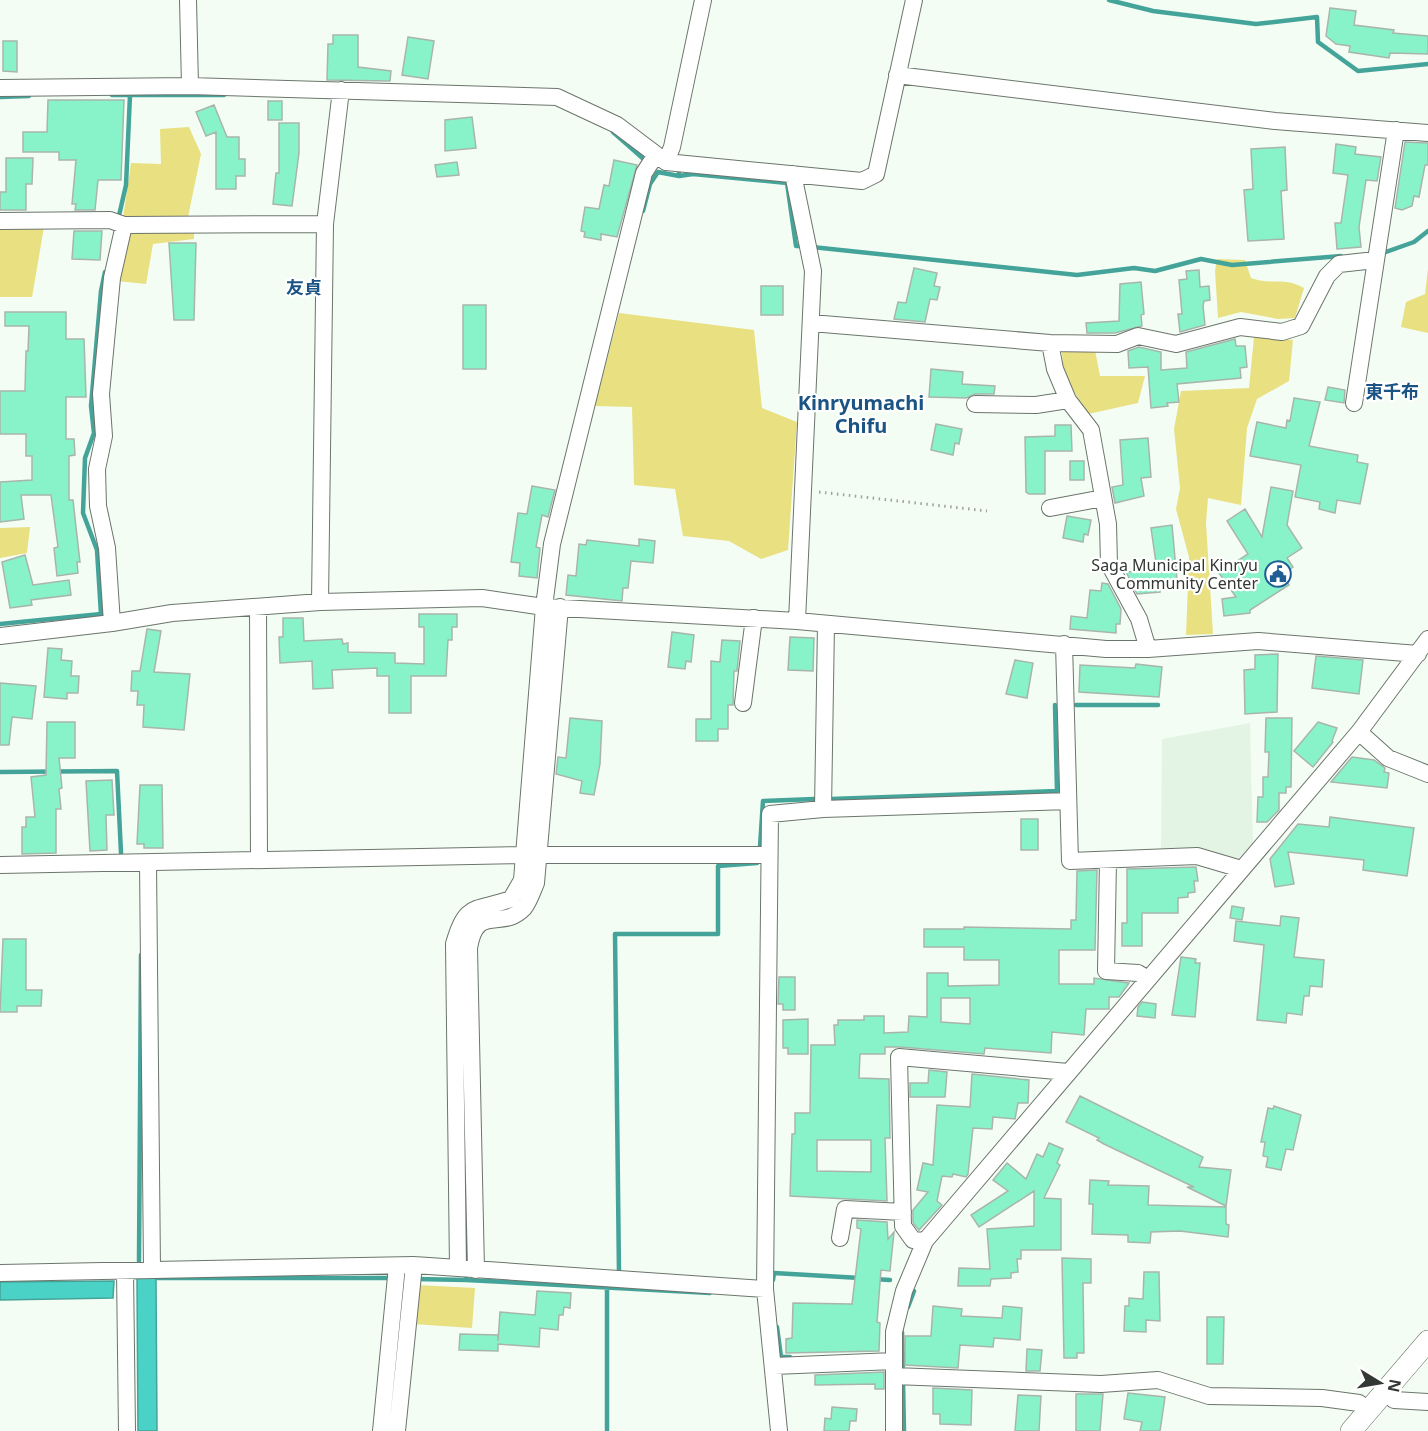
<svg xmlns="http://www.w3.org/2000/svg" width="1428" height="1431" viewBox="0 0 1428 1431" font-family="'Noto Sans','Noto Sans JP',sans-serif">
<rect width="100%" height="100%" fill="#f3fdf3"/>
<!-- built -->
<path fill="#e4f4e4" d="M1250,723L1253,845L1238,859L1197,848L1161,849L1162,739Z"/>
<!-- green -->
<path fill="#e9e081" d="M189,127L201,154L188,217L123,218L131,163L161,164L160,129Z
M0,227H44L32,297H0Z
M129,230L194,231V239L153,244L146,284L117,281Z
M1217,259L1245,260L1251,278C1274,286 1282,276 1304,288L1295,318L1278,319L1241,312L1218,318L1215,271Z
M1428,269V333L1401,327L1406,302L1425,294Z
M619,313L754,330L762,408L797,422L788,550L761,559L729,541L683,536L675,489L634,485L632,407L595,406Z
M1254,337L1293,340L1289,381L1257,399L1247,428L1241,505L1208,498L1206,523L1213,634L1186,635L1189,557L1176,509L1180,488L1174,429L1181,391L1249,388Z
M1062,350H1095L1100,376H1145L1138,403L1088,414L1063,374Z
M30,527L27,553L0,558V528Z
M417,1285L475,1288L472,1328L413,1324Z"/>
<!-- water -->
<path fill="#4bd2c6" stroke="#44a49a" stroke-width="1.5" d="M137,1278H156L157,1431H138Z
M114,1281L113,1298L0,1300V1282Z"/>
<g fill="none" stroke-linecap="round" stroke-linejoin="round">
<!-- stream -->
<path stroke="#44a49a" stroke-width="4.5" d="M1109,0L1153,11L1256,24L1317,17L1318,42L1358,71L1428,64
M112,95H224
M0,97L29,96
M613,132L647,162
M679,176L693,174L787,183L796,246H803
M643,211L650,184L658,172L679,176V173
M118,220L126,185L130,95
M812,247L1077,275L1134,268L1155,271L1201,259L1232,265L1341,256
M1380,254L1414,242L1428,231
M0,624L101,614L97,550L83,513L85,458L94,433L91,406L101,291L105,272
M1076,705H1158
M0,772L117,771L121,853
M831,799L1057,791L1055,705
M760,847L763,801L815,799
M139,1261L141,955
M619,1274L615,934H718V866L757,863
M157,1278H392
M416,1279L466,1280L465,1146
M874,1279L890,1280
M466,1280L710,1293
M773,1280L774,1273L860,1278
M607,1288V1431
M908,1307L914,1291
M777,1327L781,1357H790
M902,1332L903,1366
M903,1382L904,1431"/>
</g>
<!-- building -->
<path fill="#88f3c8" stroke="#a8b5ae" stroke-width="1.5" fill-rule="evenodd" d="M1330,8L1356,11L1354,25L1394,30L1393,33L1428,36V54L1390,53L1389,58L1349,52L1350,46L1336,44L1326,36Z
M333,35H358V67L391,71L390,81L327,80L328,44H333Z
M408,37L434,41L428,79L402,75Z
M3,41H17V72L3,71Z
M48,100H124L121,180H98L95,210H75L76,204H72L76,160H59V152H23V132H47Z
M268,101H282V120H268Z
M214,105L227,137H239V159H245V176H236V189H216V132L206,136L196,112Z
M472,117L476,148L445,151V120Z
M279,123H299V153L292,206L273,204L276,173H279Z
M1405,142L1428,143V165H1425L1419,197L1414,196L1412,206L1402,210L1395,208Z
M1336,144L1356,147L1355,154L1381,157L1377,181L1366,180L1359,227L1361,247L1337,249L1335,223H1341L1348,175L1333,173Z
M1285,147L1287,190L1281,191L1284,239L1248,241L1244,190L1253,189L1251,149Z
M6,158H33L32,184H26V210H0V192H6Z
M614,160L637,165L617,237L601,234V240L584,237L585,232L581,231L585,207L599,209L604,185L609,186Z
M457,162L459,175L437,177L435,165Z
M74,231H102L100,260L72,259Z
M169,243H196L194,320H174Z
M914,268L937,273L934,286L940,287L937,300L930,299L925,322L894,319L898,302L906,303Z
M1199,270L1200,287L1209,286L1210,300L1204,301L1203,306L1205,325L1180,332L1178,314H1182L1179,280L1187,279L1186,271Z
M1141,282L1144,314L1141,315L1142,326L1115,333H1087L1086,323L1119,321L1120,284Z
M761,286H783V315H761Z
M463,305H486V369H463Z
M5,312H66V339H84L86,397H66V439H74L75,455L69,456V500H73L77,536L80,562H77L78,573L57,576L54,548L58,547L51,495H21L24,519L0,522V482L32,480V456H26V434H0V391H25L26,351H28L29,326H5Z
M1235,339L1236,346H1245L1247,367L1240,368L1241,378L1177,384L1179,402L1167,403L1168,406L1151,408L1148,367L1129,368L1128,351L1139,347L1161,352V370L1187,368L1186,352Z
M931,369L963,372L962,384L995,386L994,394H975L966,398L929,397Z
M1328,387L1345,390L1344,403L1325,400Z
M1294,398L1320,402L1309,446L1358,455L1357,462L1368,464L1360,504L1337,500L1335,513L1319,509L1320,502L1295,497L1301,465L1250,456L1257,422L1286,428L1287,420L1290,421Z
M936,424L962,429L959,444L955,443L953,455L931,450Z
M1055,425H1071L1072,451H1045V494H1029L1026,492L1025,437L1055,436Z
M1148,438L1151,477L1141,478L1144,496L1115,503L1112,487L1123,485L1120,440Z
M1070,461H1084V480H1070Z
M532,486L555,490L548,517L542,515L536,547L540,548L537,578L519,576L520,563L511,562L518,513L527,514Z
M1271,487L1293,491L1287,525L1302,548L1287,558L1293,567L1283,574L1289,585L1250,610V613L1224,616L1222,599L1236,597L1219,573L1248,554L1227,521L1245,509L1262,537Z
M1067,516L1091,520L1088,535L1084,534L1083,542L1063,538Z
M1172,525L1177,580L1159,582L1160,592L1137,594L1126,572L1157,570L1151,528Z
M639,539L655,541L653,563L631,561L628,588H623L622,601L566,595L568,575L576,576L579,544L586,545L587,540L639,546Z
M25,555L33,585L69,580L71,595L31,600L32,605L10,608L2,562Z
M1102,583L1108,584L1121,609L1120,624H1116V633L1070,629L1071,616L1087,618L1090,590L1101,591Z
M419,614H457V627H452V640H448L446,676H411V713H389V676H377V668L332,670L333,688L313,689L312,661L280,663L279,637H283V618H303L304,641L342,639L343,644L348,643V652L395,653V663L424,664V627H419Z
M147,629L161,631L154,672L190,674L184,730L143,727L144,705H137L138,691H131L132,671H140Z
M672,632L694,635L691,662L686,661L685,669L668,667Z
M790,637L814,638L813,671L788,670Z
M722,640L740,641L737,671H734L733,705H728V729H718V741H696V719H711V661L720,662Z
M48,648L62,649L61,660L72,661L71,676H79L78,693H67V699L44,697Z
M1278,654L1277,712L1245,714L1244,670L1255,669V655Z
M1316,656L1363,660L1359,694L1312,688Z
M1015,660L1033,663L1027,698L1006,694Z
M1136,664L1162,667L1159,697L1079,692L1080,665L1135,668Z
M0,683L36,686L32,719L12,717L9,745H0Z
M570,718L602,721L600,764L594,795L580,793L582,781L556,774L558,757L566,758Z
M1266,718H1292L1291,787H1286V793H1279V810L1267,822H1257L1258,797H1263V777H1268L1269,752H1265Z
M47,722H75V758H59L62,788L59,789L61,809H56V853L22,854V827H26V817H35L31,777L46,775Z
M1318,722L1337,728L1332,741L1333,742L1313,767L1294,751Z
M1352,757L1374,760L1385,768L1384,772L1389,773L1387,788L1331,782Z
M112,780L114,815H106L107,850L90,851L86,781Z
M140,785H162L163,848H144V844H137Z
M1330,817L1414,828L1407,876L1363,870L1364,860L1288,852L1294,884L1275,887L1270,859L1298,824L1329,827Z
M1021,819H1038V850H1021Z
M1196,867L1198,881H1194L1195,892L1188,893V897L1178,898V913H1142V946H1122V923H1127V869Z
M1097,870L1095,950H1059V984H1094V978L1129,983L1119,997H1109V1009H1086L1084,1035L1052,1032L1051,1053L985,1048L984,1054L900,1047H885V1054H860L859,1078L889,1079L890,1138H885L887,1201L790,1196L792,1134H795V1113H810L811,1045H835L834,1025H838V1020H864V1016H884V1033L908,1032L909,1016L927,1017V973H948V986L999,985V960H964V947H924V929H964V927L1071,929V920H1076L1077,871ZM941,998H970V1024L941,1022ZM817,1140H871V1172L817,1171Z
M1232,906L1244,908L1242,920L1230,918Z
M1281,916L1299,918L1294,957L1324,960L1322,987L1310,986L1309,996H1304L1302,1015L1287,1013L1286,1023L1257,1020L1264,945L1234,941L1236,921L1280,926Z
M3,939H26V990H42L41,1006H17V1012H0Z
M1181,957L1196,959L1195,963H1200L1195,1017L1172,1015Z
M779,977H795V1010H783V1004H778Z
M1142,1002L1156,1004L1155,1018L1137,1016L1138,1007Z
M808,1019V1054H788V1048H783V1020Z
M929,1070L947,1072L945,1097H910V1083H928Z
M972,1074L1029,1080L1028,1103H1018L1015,1119L993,1117L992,1129L973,1128L968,1174L966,1177L953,1174L952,1177L942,1176L937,1201L942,1205L919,1230L913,1223V1210L928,1192L917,1190L923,1163L933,1165L937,1105L970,1107Z
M1080,1096L1203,1157L1199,1167L1231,1170L1226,1206L1187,1187H1194L1104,1144L1097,1140L1099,1138L1066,1122Z
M1274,1106L1301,1115L1293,1150L1286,1149L1281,1170L1266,1167L1268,1157L1263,1156L1265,1142H1261L1268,1108L1273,1109Z
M1049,1143L1063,1149L1057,1163L1060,1165L1044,1198L1061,1199V1250H1021V1259H1017L1018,1272L1011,1273V1278L991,1279L990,1286H958L959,1268L990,1269L987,1229L1034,1226V1191L979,1227L971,1215L1008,1191L993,1180L1007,1163L1026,1179L1037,1154L1043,1157Z
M1090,1180L1109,1181L1108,1185L1149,1186L1148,1205L1226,1207V1224L1229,1225L1228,1237L1180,1231L1151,1232L1150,1243L1128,1242V1235L1092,1234L1093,1204H1089Z
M857,1220L887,1222L888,1239L894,1232L890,1271L881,1270L877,1322L880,1323L879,1351L786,1353V1339L792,1338L793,1303L852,1304L861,1229L857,1228Z
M1062,1258L1091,1259V1283H1083L1084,1353H1077V1358H1064Z
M1144,1272H1159L1160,1321L1146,1320V1332L1124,1331L1125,1306H1129V1298L1143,1299Z
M537,1291L571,1293L570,1308L564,1307L563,1315H559L558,1330L540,1328L539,1347L498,1344V1351L459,1350L460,1334L498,1335V1341L500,1312L535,1315Z
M933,1306L962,1309L961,1316L1002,1318L1003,1306L1022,1308L1020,1340L994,1338L993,1347L960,1345L958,1368L905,1365V1336H931Z
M1207,1317H1224L1223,1364H1207Z
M1027,1349L1042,1350L1040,1371H1026Z
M884,1372V1389H875V1384L815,1385V1375Z
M933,1388L972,1390L971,1425L940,1424V1414H933Z
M1128,1393L1165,1397L1160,1431H1140L1142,1422L1124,1419Z
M1076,1394H1103L1100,1431H1076Z
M1018,1395L1041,1396L1039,1431H1015Z
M832,1407L857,1409L856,1421H850L849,1431H824L825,1418L831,1419Z"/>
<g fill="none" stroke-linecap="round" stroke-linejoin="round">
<!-- minor casing -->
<g stroke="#6c756c" stroke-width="18">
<path id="minor" d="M188,0L190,86
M897,75L1275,121L1428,133
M0,88L190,86L557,97L617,125L666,162L862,181L876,174L914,0
M666,162L672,147L703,0
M793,174L813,271L797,621
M0,221L110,220L124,225
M811,323L1050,343L1117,344L1138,336L1176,344L1240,327L1282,332L1301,326L1327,276L1339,264L1375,260
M1050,343L1055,369L1068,400L1091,430L1108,524L1109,564L1139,619L1148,649
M1354,403L1396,130
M975,404L1036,405L1068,400
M1050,508L1103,498
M320,602L325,224L341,90
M258,607L259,859
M112,623L107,548L98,506L97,469L104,436L101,394L112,278L124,225L325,224
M0,636L112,623L172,613L320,602L482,598L544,607L797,621L1106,649H1148L1258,641L1418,654
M1064,644L1070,861L1197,856L1241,869
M743,703L754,618
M1359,732L1388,758L1428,774
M823,809L826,624
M1108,861L1106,971L1138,973L1148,979
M148,863L152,1270
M0,865L523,855H769
M840,1238L845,1209L903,1212
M925,1241L913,1240L903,1226L899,1057L1068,1072
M458,1268L454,944C466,901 475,912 511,899L522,880L544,607L552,544L644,173L655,156
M476,1270L469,948C477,902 501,932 524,908C529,902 533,890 536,883L560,607
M125,1271L127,1431
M0,1273L414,1265L765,1289
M774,1366L894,1361
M894,1376L1101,1384L1158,1380L1209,1396L1322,1398L1359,1403L1368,1411
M1385,1393L1394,1400L1428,1402
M381,1431L397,1266
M397,1431L414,1265
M779,1431L765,1289L770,814L823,809L1068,801
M894,1431V1332L904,1291L925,1241L1359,732L1428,639"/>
</g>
<!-- major casing -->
<g stroke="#6c756c" stroke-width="22">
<path id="major" d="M1351,1431L1428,1341"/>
</g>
<!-- path -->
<path stroke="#9ca39c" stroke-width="3" stroke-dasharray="1.5 4.5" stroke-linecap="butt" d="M819,492L987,511"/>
<!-- minor -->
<use href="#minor" stroke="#fff" stroke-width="16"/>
<!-- major -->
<use href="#major" stroke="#fff" stroke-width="21"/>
</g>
<!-- icons -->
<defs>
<g id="civic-ring" transform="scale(1.35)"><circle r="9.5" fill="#fff" stroke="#1f5e94" stroke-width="1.5"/><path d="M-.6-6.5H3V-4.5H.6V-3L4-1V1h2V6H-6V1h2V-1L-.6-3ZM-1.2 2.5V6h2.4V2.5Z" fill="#1f5e94"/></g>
</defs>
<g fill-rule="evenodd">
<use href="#civic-ring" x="1278" y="574"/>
</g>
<g text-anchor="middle" stroke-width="4.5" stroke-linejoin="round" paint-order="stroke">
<!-- poi labels -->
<g font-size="16" fill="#343834" stroke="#fff" text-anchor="end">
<text x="1258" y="571">Saga Municipal Kinryu<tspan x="1258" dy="18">Community Center</tspan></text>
</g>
<!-- neighbourhood labels -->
<g font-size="18" font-weight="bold" fill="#1a5384" stroke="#fff">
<text x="304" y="294">友貞</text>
<text x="1392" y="398">東千布</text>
</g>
<!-- quarter labels -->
<g font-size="20" font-weight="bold" fill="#1a5384" stroke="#fff">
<text x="861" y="410">Kinryumachi<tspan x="861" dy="23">Chifu</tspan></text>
</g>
</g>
<!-- north arrow -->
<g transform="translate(1380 1383) rotate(101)" stroke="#ffffff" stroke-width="4.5" paint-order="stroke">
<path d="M0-4.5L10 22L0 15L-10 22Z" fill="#343834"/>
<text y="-9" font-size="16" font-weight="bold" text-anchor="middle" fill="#343834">N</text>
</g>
</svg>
